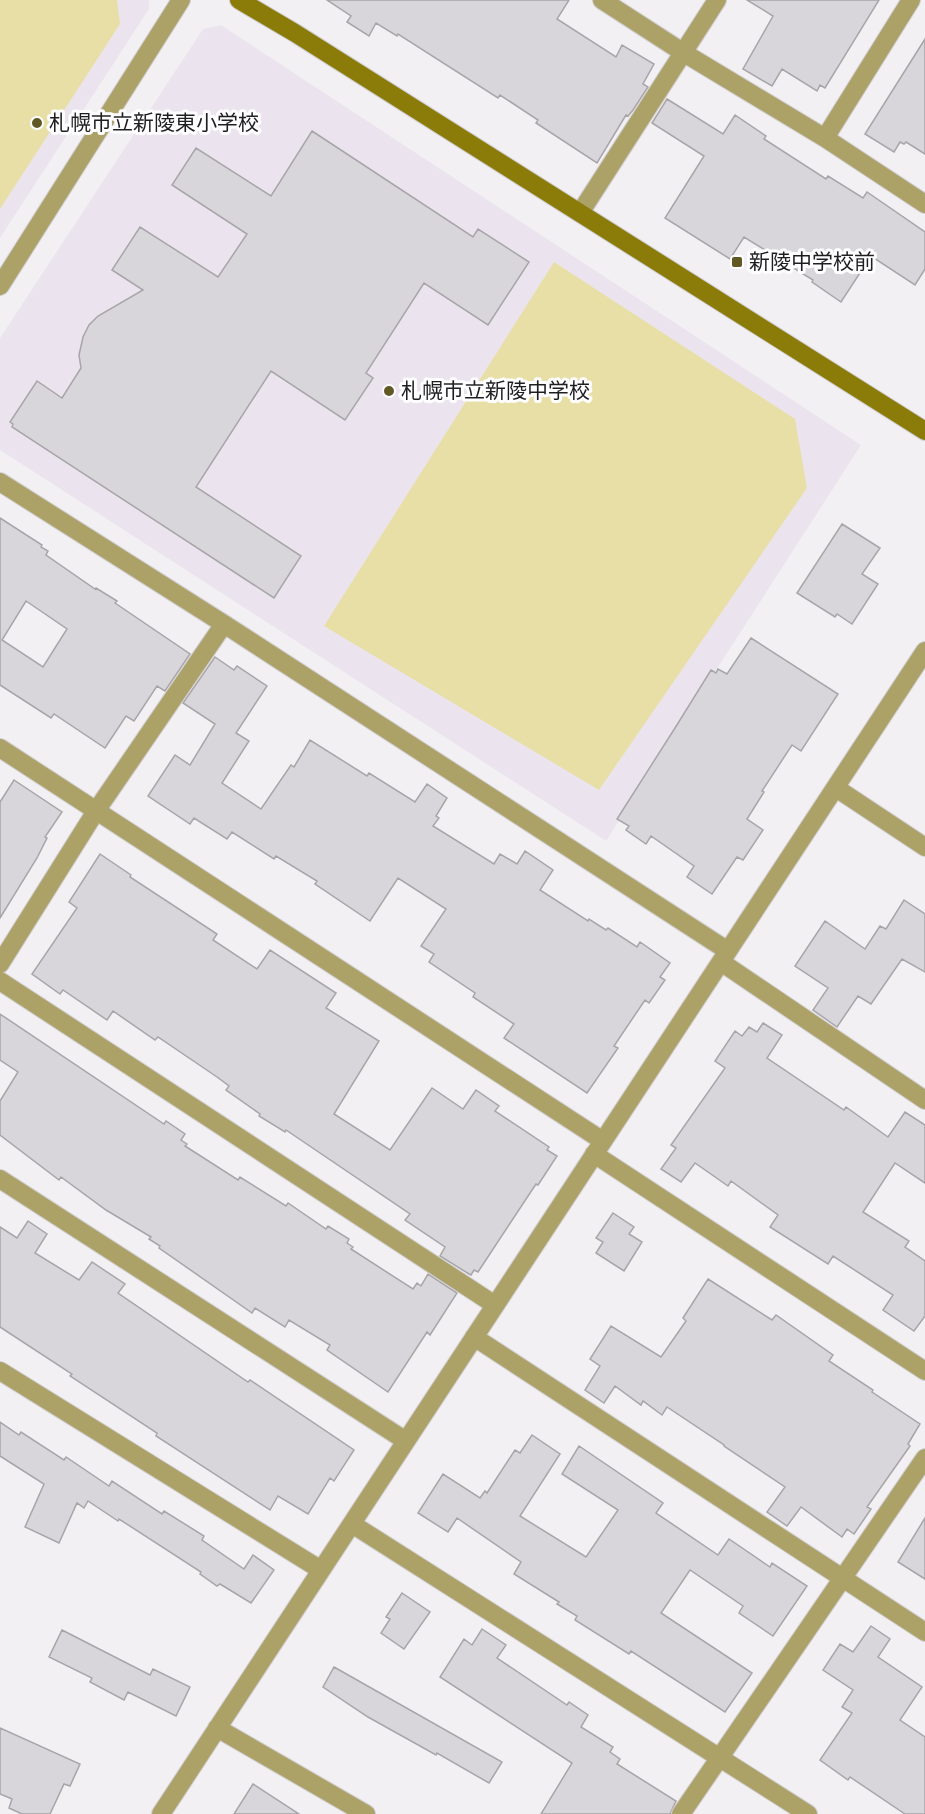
<svg xmlns="http://www.w3.org/2000/svg" width="925" height="1814" viewBox="0 0 925 1814" font-family="Rubik,'Noto Sans JP',sans-serif">
<rect width="100%" height="100%" fill="#f2f0f3"/>
<!-- built -->
<path fill="#ebe4ef" d="M0,0H149V9L0,238Z
M221,25L861,445L606,841L0,450V338L203,29Z"/>
<!-- green -->
<path fill="#e8dfa7" d="M0,0H117L120,24L0,209Z
M554,262L795,419L807,488L599,790L324,626Z"/>
<!-- building -->
<path fill="#d8d6da" stroke="#a7a5a8" stroke-width="1.5" fill-rule="evenodd" d="M327,0H569L557,19L616,57L622,45L654,64L643,84L648,87L633,110L628,116L626,115L597,163L536,123L538,120L500,95L498,98L398,34L397,36L376,23L369,36L347,22L351,16Z
M747,0H879L825,88L820,85L817,91L782,69L772,86L743,69L773,16Z
M925,39V154L906,142L904,144L900,142L894,152L865,134Z
M667,99L723,134L735,115L766,136L764,139L826,179L828,176L863,198L867,192L925,232V269L915,285L871,256L841,302L812,282L813,280L744,237L730,259L665,218L704,156L652,123Z
M312,131L473,237L478,229L529,262L488,325L424,283L366,373L373,378L345,420L271,371L196,487L301,556L274,598L12,427L13,424L10,422L37,381L62,398L81,368L79,355L83,337L89,325L98,316L143,290L112,270L140,227L218,277L247,234L172,185L196,148L271,196Z
M0,518L42,545L41,547L48,551L46,555L95,589L96,588L117,601L115,603L190,654L165,691L157,686L134,721L126,716L105,748L54,714L51,718L0,685ZM26,601L67,629L43,667L2,640Z
M842,524L880,548L862,574L878,584L852,624L837,614L835,617L797,593Z
M751,638L838,694L801,751L792,745L762,791L764,792L747,819L763,830L743,860L737,857L712,894L687,877L694,866L651,836L646,844L626,830L629,826L617,819L675,728L711,670L716,673L718,669L727,674Z
M215,657L234,670L237,666L267,686L236,733L249,741L222,783L261,809L291,765L294,767L310,740L367,776L369,773L415,802L427,784L447,798L436,816L439,818L433,826L494,864L500,854L517,864L525,851L553,870L540,890L588,921L589,919L606,930L608,928L637,947L640,942L670,963L660,977L665,980L649,1003L645,1000L614,1046L618,1048L587,1093L504,1038L514,1024L473,997L475,993L429,962L434,954L421,946L446,909L398,878L370,921L315,884L317,881L276,856L274,859L232,832L227,839L194,818L190,824L148,796L175,755L190,765L215,724L183,703Z
M14,780L62,812L45,837L47,838L37,858L0,918V802Z
M100,854L131,875L130,877L217,934L213,940L257,969L270,950L336,993L326,1008L379,1041L334,1114L390,1150L432,1088L463,1109L476,1090L499,1106L495,1111L549,1147L547,1150L557,1156L538,1185L536,1184L478,1272L474,1270L471,1275L469,1274L440,1256L445,1247L405,1220L410,1214L286,1130L285,1132L259,1116L260,1114L226,1090L229,1086L217,1077L158,1037L155,1040L113,1011L107,1020L63,990L60,994L32,974L77,908L69,902Z
M904,900L925,914V972L902,959L871,1004L858,996L837,1027L813,1010L828,988L795,966L825,921L865,949L880,926L886,929Z
M0,1014L164,1124L166,1121L185,1134L181,1140L187,1144L185,1146L238,1180L240,1177L286,1206L288,1203L326,1229L328,1226L349,1239L347,1243L353,1247L351,1249L413,1289L417,1283L421,1286L428,1274L457,1293L430,1335L427,1332L388,1392L327,1350L330,1345L289,1320L285,1327L255,1308L252,1313L159,1248L160,1246L149,1239L151,1237L106,1210L61,1177L59,1180L0,1135V1101L18,1072L0,1060Z
M763,1023L782,1035L767,1058L844,1110L846,1107L888,1137L905,1112L925,1125V1183L895,1163L863,1212L909,1241L905,1247L925,1261V1316L914,1331L883,1310L893,1295L833,1256L828,1264L770,1227L778,1215L731,1181L728,1186L695,1163L681,1182L661,1169L676,1148L671,1145L725,1068L715,1061L735,1031L742,1036L749,1027L757,1032Z
M613,1213L634,1227L629,1234L642,1242L624,1271L596,1253L603,1242L596,1238Z
M28,1221L47,1234L35,1253L79,1280L92,1262L125,1284L118,1293L248,1382L250,1380L354,1450L334,1481L330,1478L308,1514L278,1496L270,1510L156,1436L157,1433L70,1376L72,1374L0,1327V1227L17,1238Z
M708,1279L772,1320L776,1315L833,1355L829,1361L873,1390L872,1392L920,1424L908,1444L910,1446L867,1507L871,1509L854,1534L847,1529L842,1537L801,1507L787,1526L767,1512L785,1487L724,1446V1445L667,1407L662,1415L643,1401L641,1405L615,1386L604,1403L585,1390L600,1366L590,1359L611,1326L661,1357L686,1321L683,1318Z
M0,1422L19,1435L21,1432L64,1460L66,1457L109,1486L112,1481L162,1514L164,1511L204,1536L202,1540L244,1569L253,1555L274,1570L251,1603L220,1584L217,1586L200,1574L201,1572L119,1519L118,1521L88,1501L84,1508L77,1503L59,1543L25,1527L44,1484L0,1456Z
M532,1435L560,1454L520,1516L586,1557L618,1510L562,1474L579,1446L663,1503L656,1513L718,1555L729,1539L770,1567L772,1563L807,1586L773,1636L739,1613L743,1606L690,1570L661,1613L752,1673L725,1712L631,1651L629,1654L575,1620L577,1616L557,1604L559,1602L514,1574L521,1562L457,1518L448,1532L418,1513L443,1474L480,1498L485,1491L487,1493L515,1450L520,1453Z
M925,1518V1579L898,1562Z
M402,1593L430,1612L404,1649L381,1633L390,1619L386,1617Z
M871,1626L890,1639L878,1657L922,1687L900,1720L925,1737V1814H905L850,1777L848,1780L820,1760L852,1713L842,1707L853,1690L823,1670L840,1644L853,1652Z
M482,1629L506,1645L497,1658L567,1705L569,1702L588,1715L581,1727L613,1747L610,1752L620,1759L617,1764L676,1801L670,1814H541L572,1763L440,1677L464,1639L472,1645Z
M62,1630L150,1675L153,1669L190,1687L176,1716L128,1692L124,1700L90,1682L92,1678L49,1657Z
M334,1667L502,1762L489,1783L437,1753L436,1755L368,1717L323,1687Z
M0,1728L80,1764L70,1786L64,1784L50,1814H22L9,1808L12,1799L0,1794Z
M253,1784L299,1814H234Z"/>
<g fill="none" stroke-linecap="round" stroke-linejoin="round">
<!-- street casing -->
<g stroke="#d0ced1" stroke-width="20">
<path id="street" d="M602,0L684,53L825,138L925,204
M825,138L911,0
M580,213L717,0
M0,286L181,0
M0,482L224,624L728,951
M0,748L603,1141
M836,788L925,847
M721,962L925,1100
M0,964L96,811L224,624
M0,981L495,1305
M594,1154L925,1371
M0,1179L406,1441
M474,1337L925,1632
M0,1371L321,1570
M352,1524L808,1814
M217,1728L366,1814
M161,1814L925,651
M681,1814L925,1458"/>
</g>
<!-- secondary casing -->
<g stroke="#d0ced1" stroke-width="20">
<path id="secondary" d="M239,0L295,33L925,431"/>
</g>
<!-- street -->
<use href="#street" stroke="#aca268" stroke-width="18"/>
<!-- secondary -->
<use href="#secondary" stroke="#8b7b09" stroke-width="18"/>
</g>
<!-- markers -->
<g fill="#615824" stroke="#fefdff" stroke-width="2">
<circle cx="37" cy="123" r="6"/>
<rect x="731" y="256" width="12" height="12" rx="3"/>
<circle cx="389" cy="391" r="6"/>
</g>
<g text-anchor="middle" stroke-width="6" stroke-linejoin="round" paint-order="stroke">
<!-- poi labels -->
<g font-size="21" fill="#1f1e1f" stroke="#fefdff" text-anchor="start">
<text x="49" y="130">札幌市立新陵東小学校</text>
<text x="749" y="269">新陵中学校前</text>
<text x="401" y="398">札幌市立新陵中学校</text>
</g>
</g>
</svg>
